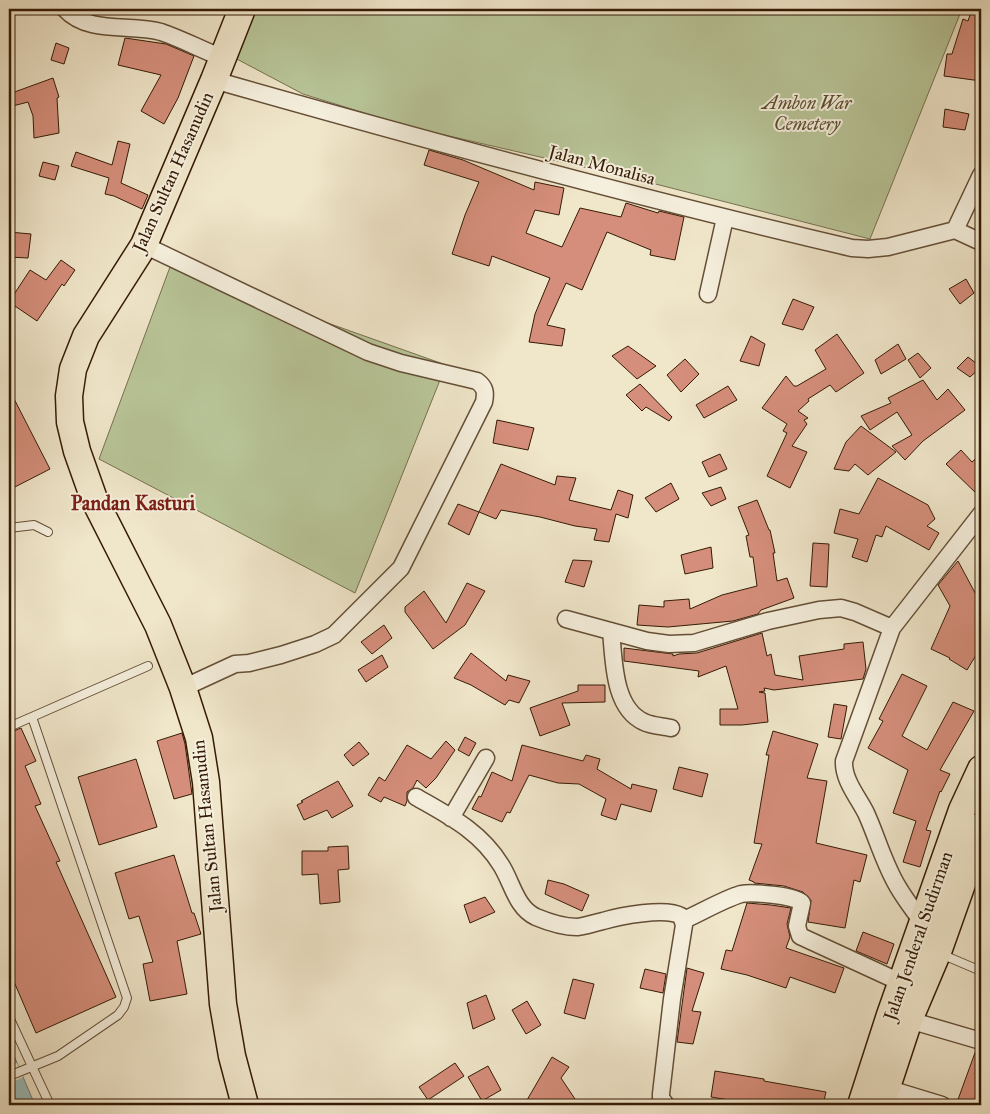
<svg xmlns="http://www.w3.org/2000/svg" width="990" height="1114" viewBox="0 0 990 1114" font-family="'IM FELL Great Primer',serif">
<rect width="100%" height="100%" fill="#f0e6ca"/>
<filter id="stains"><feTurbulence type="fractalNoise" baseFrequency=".004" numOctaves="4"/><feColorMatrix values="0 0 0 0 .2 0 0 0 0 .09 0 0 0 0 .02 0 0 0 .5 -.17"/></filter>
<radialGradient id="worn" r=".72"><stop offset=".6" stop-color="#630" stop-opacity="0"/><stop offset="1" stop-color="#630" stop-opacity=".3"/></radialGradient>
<!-- green -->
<path fill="#b8c598" stroke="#76704e" d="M254,9H962L870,239L640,180L410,127L303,94L233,57Z
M170,267L446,365L355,593L99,459Z"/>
<!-- water -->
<path fill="#9bbebb" stroke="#727d72" d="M9,1044L35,1105H9Z"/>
<!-- pier -->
<path fill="#f0e6ca" d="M17,1063L23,1077L9,1084V1066Z"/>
<!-- building -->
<path fill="#d58e7b" stroke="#351b04" d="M972,9H981V81L944,76L947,54H952L963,19L968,21Z
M125,38L166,44L194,56L178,98L164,124L141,111L161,75L118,65Z
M56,43L69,48L64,64L51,60Z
M53,78L59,97L57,98L59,133L34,138L33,116L28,102L9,107V94Z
M945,109L969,114L965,130L943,127Z
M118,141L130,144L121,183L148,195L142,209L114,196L105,194L109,178L71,166L76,152L112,165Z
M429,150L463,160L534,190L535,182L564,188L559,215L535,210L526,233L562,247L580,208L621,217L626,203L658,213L659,211L684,217L675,260L650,255L651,250L607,232L582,290L566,283L547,325L565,329L562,346L529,342L535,314L550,278L492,256L489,266L452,254L465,215L479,182L424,165Z
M43,162L59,166L55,180L39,176Z
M9,232L31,234L28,258L9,257Z
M61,260L75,270L64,286L62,284L37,321L9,302L30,270L46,280Z
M966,279L974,293L960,304L949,289Z
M793,299L814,307L803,330L782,324Z
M837,334L864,373L836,392L830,385L808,399L809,401L798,411L808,418L804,420L807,424L792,446L807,452L790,488L767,476L787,433L783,431L787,424L762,408L786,376L794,386H797L826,369L815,350Z
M751,336L765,344L759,366L740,361Z
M898,344L906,359L881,374L875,360Z
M628,346L656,366L637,379L612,356Z
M918,353L931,368L920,378L908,360Z
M968,357L981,367L970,377L957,368Z
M685,359L699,374L681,392L667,375Z
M923,380L937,400L948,389L965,410L923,441L905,460L892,446L912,435L897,412L870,430L861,416L891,403L888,398Z
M640,384L672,417L669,421L646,407L642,411L626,395Z
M728,386L737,400L704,418L696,405Z
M9,389L50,469L9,490Z
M497,420L534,428L528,450L493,443Z
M861,426L896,452L868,475L855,464L849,471L834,469L846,442Z
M961,450L972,462L981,454V498L946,464Z
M720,454L727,469L709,477L702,462Z
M501,464L555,485L557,476L576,478L569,500L611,510L618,490L633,495L628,518L616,514L609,542L594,540L597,529L575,526L540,517L501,510L496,519L479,512Z
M878,478L928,505L935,519L927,526L939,533L929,550L886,526L882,537L876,535L867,562L852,557L858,539L834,533L840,509L859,514Z
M671,483L679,499L656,512L645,498Z
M721,487L726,499L711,506L702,493Z
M757,500L769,530H770L775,553H773L777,581L787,578L794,598L761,610L758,614L733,621L668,627L637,625L639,605L664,607V601L689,599L690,609L722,595L757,586L753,557H750L746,536L749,535L738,507Z
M458,504L479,512L469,535L448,524Z
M813,543L829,544L827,587L810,586Z
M711,547L713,568L685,574L681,555Z
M573,560L592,561L584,587L565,582Z
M958,561L981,604V647L967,670L949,659L950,658L931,649L950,606L938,585Z
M467,583L485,591L465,625L433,649L405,612V607L424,591L446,623Z
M384,625L392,638L372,654L361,642Z
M762,633L767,656L771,654L775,675L803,680L799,656L844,649V644L863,642L866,669L863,679L774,690L764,688L765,691L759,692L765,693L768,722L742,725H720V709H738L726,666L698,677L699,671L624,661V648L673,654V656L679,654L697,653Z
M471,653L506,681L508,675L530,681L519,703L509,700L505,705L471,685L454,678Z
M382,655L388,667L366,682L358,670Z
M902,674L927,686L902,736L927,750L953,702L974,711L940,770L950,774L941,792L940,791L926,830L931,831L920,867L903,862L916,821L893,813L908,770L868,748L883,721L879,719Z
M578,685H605V702L562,703L570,725L540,736L530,708L578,691Z
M834,704L847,706L841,739L828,737Z
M21,728L36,761L25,766L41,804L35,806L60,861L56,862L116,997L36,1033L9,970V733Z
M773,731L818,744L807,778L827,781L816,843L867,855L860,882L854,880L845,928L808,922L811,900L803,892L784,886L754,883V882L749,880L762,844L754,843L769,755H766Z
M182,733L185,744L192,794L174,799L157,741Z
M465,737L476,743L469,756L458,750Z
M446,741L455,750L436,778L426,788L417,780L413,788L407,792V801L405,806L384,797L381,802L368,795L379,777L385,781L407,745L431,759Z
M359,742L369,754L353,766L344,755Z
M522,745L583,761L586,755L600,759L597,769L631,789L632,784L657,790L651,812L621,804L616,820L601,815L606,799L579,784L558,783L529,775L510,813L507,812L502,822L472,809L479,796L481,797L492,772L512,781Z
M136,759L157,827L99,845L78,777Z
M679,767L708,774L702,797L673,789Z
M338,781L353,806L332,818L327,810L304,820L297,805L303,802L301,801Z
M348,846L349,869L338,870L340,902L320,904L318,874L302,875V851H328V847Z
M174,855L192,913H194L201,934L177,941L187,994L150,1001L143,964L153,962L139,916L129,919L115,873Z
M548,880L564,884L589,895L582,911L545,894Z
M485,897L495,912L470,923L464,905Z
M747,903L771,905L791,908L787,924L790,937L786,948L844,968L835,993L790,977L786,988L747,975L721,969L726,950L732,951Z
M863,932L894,944L887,964L856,951Z
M687,968L704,973L692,1011L701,1012L693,1044L677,1042Z
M645,969L666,974L663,993L640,988Z
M573,979L594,984L585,1019L564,1013Z
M486,995L495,1019L473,1029L467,1003Z
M527,1001L541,1025L526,1034L512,1010Z
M976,1050L981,1051V1105H956Z
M552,1057L569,1067L561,1078L579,1105H538L527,1100Z
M455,1063L464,1076L428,1100L419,1087Z
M488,1066L501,1090L482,1101L468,1077Z
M715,1071L764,1079V1081L826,1092L823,1105H746L747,1103L711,1097Z"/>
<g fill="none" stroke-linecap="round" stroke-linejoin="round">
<!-- service casing -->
<g stroke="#644e36" stroke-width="10">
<path id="service" d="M9,528L34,525L48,532
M9,727L148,666
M941,954L981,971
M9,1017L50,1105
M9,1076L58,1056L118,1015L124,1007L127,998L32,717"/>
</g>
<!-- minor casing -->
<g stroke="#644e36" stroke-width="19">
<path id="minor" d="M65,9C89,35 131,23 161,32C182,39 202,50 223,58
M214,80C425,140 638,198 852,248L868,249L888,247L955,230L981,242
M955,230L981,175
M144,245L368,352L401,363L477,381C485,387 486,392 484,402L401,568L334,635L315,644L281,655L249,663L235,664L183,688
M708,294L725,218
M566,619L647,641L669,644L694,643L768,621L819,610L841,608L855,612L892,628
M611,631C614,660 613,708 644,722C652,726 663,726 671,728
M416,797C449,816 480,831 501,865C512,882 516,908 536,917C548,922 564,927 577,927C585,926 594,923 603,921C620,916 666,907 681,916L684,925L672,999L661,1094V1098L666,1105
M451,818L486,758
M684,920C702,912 722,900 741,894C751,892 795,895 802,903L797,926L800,936L902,983
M926,928C917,914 906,901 898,887C884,864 877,837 866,813C858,797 843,780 844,761L892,628L981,514
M909,1020L981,1041
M886,1088L942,1105"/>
</g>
<!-- trunk casing -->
<g stroke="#351b04" stroke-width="29">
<path id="trunk" d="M242,9L214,80L144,245L86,336L73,369L69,396L70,422L77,451L94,499L158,625L183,688L199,738L206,782L223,1004L232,1056L245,1105
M861,1105L890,1015L962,810L981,769
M881,1105L909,1020L939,949L967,870L981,826"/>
</g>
<!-- service -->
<use href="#service" stroke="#f5efdd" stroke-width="8"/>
<!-- minor -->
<use href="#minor" stroke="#f5efdd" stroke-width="16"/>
<!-- trunk -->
<use href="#trunk" stroke="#f0e6ca" stroke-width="26"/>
</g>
<g text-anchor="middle" stroke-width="4" stroke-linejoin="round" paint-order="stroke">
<!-- park labels -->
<g font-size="18" font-style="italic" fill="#5c4e30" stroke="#f5efdd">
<text x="807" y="109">Ambon War<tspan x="807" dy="21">Cemetery</tspan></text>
</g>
<!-- street labels -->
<g font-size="18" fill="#351b04" stroke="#f5efdd">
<text transform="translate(602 165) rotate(15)" y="6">Jalan Monalisa</text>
<text transform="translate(173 172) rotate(-66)" y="6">Jalan Sultan Hasanudin</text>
<text transform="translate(207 826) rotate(-96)" y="6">Jalan Sultan Hasanudin</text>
<text transform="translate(918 936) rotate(-71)" y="6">Jalan Jenderal Sudirman</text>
</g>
<!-- quarter labels -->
<g font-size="20" font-weight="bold" fill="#7a1f14" stroke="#f5efdd">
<text x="133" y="510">Pandan Kasturi</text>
</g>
</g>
<!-- margin -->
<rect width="990" height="1114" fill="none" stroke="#f0e6ca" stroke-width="30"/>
<rect x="10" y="10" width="970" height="1094" fill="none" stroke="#351b04" stroke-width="2.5"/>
<rect x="15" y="15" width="960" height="1084" fill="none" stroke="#351b04"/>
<rect width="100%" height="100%" filter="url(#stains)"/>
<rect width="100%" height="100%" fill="url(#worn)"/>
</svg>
